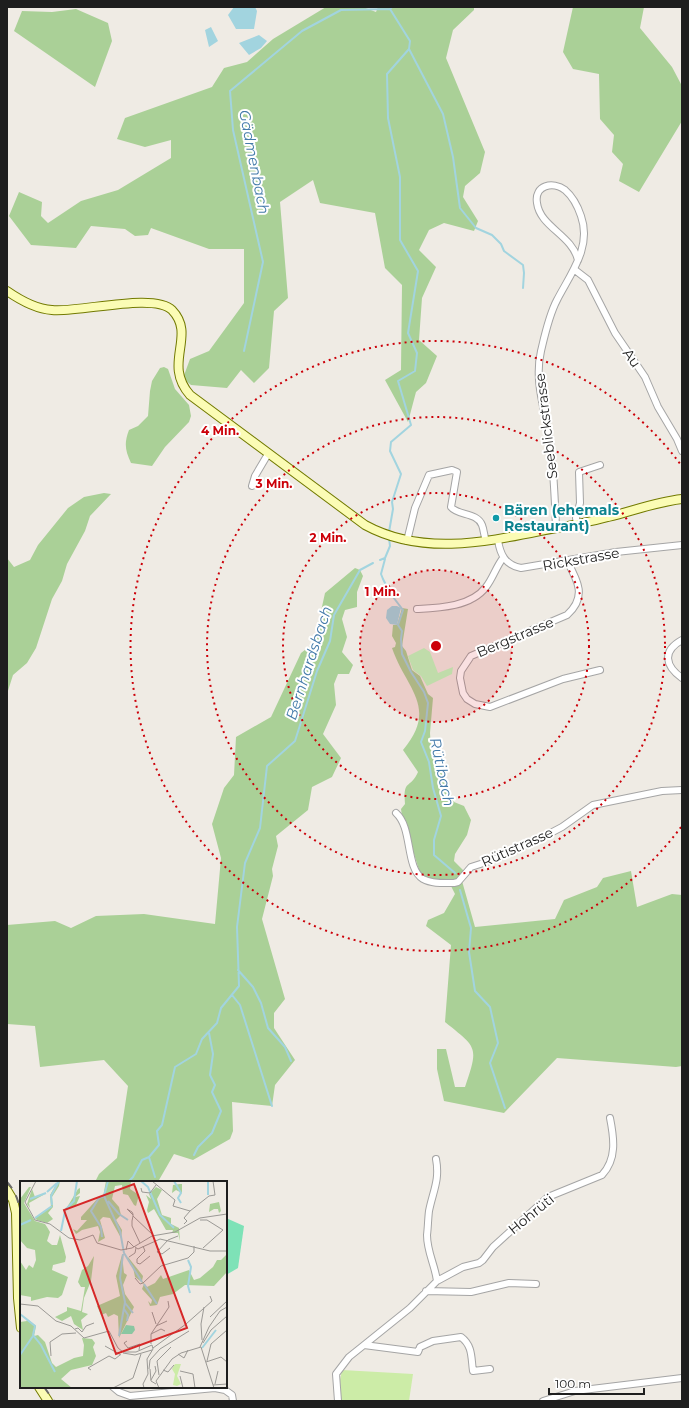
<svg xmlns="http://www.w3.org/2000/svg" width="689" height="1408" viewBox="0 0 689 1408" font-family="Montserrat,sans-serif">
<rect width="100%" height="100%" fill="#efebe4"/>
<!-- grass -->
<path fill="#cceca7" d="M342,1370L413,1374L409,1401H341L340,1380Z"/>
<!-- forest -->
<path fill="#aad097" d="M326,7H363L376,12L378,7H474V10L453,30L446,58L485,152L480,173L465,186L463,197L478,221L474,231L444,223L429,230L419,250L436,267L422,298L419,340L437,356L426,383L416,392L408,422L385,380L401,370L402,285L385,268L375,213L320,203L313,180L280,202L288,298L274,311L269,368L254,383L241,370L227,388L191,385L183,378L190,359L209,351L244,303V249H209L151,228L148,235L135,236L125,229L91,226L76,248L31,245L9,216L19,192L42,202L41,216L48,223L81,201L118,190L171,158V140L145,147L117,139L125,118L212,87L224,68L247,62L273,39Z
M573,7H644L640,28L672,67L682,86V121L639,192L619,181L623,164L612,152L614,135L600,119L599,74L573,69L563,52Z
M76,9L108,23L112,41L95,87L14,31L22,11L52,12Z
M164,367L168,369L175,389L189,405L191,416L189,422L165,447L152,466L131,463C125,450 124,443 129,430L138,426L148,416L150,391L152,381L160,368Z
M104,493L111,494L90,516L85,531L67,564L62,581L52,599L36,648L27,663L13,675L7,694V558L14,567L30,560L38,545L68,508L84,497Z
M355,568L360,570L363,576L357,592V607L345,610L342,619L347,637L342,652L353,665L349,674H338L334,684L336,705L323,734L341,758L332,777L312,787L308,810L276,836L278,846L272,869L273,876L262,919L285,999L274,1013V1028L295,1060L275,1085L272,1106L232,1102L233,1131L230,1139L193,1160L174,1154L159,1180L154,1182H95L99,1174L117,1158L128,1086L104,1060L40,1067L35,1026L7,1024V925L55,921L71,928L96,916L144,914L215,924L221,858L212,824L224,788L234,775L236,737L271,717L301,653L314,643L325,593Z
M402,608L408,609L402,646L406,651L412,670L420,676L428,694L433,698L430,733L431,748L454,802L464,806L471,820L467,835L455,854L454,861L464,871C462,874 459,878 456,880C448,884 426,879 420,873L402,816L401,809L405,804C403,778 410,790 418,772L403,750C439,707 406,689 392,648L395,647L396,643L392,636L393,625H397Z
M631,871L637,907L672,894L682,895V1066L676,1067L557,1058L504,1113L444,1101L437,1069V1049H446L455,1087H465C479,1046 477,1048 445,1022L451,945L426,926L428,920L444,913L455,894L451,886L462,881L475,927L555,919L564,900L597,887L603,878Z"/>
<!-- park -->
<path fill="#bffbc1" d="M424,648L430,652L438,673L453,667L452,674L427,686L421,676L413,670L408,656Z"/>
<!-- pitch -->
<path fill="#7ee2b7" d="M226,1218L244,1226L238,1268L226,1275Z"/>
<!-- water -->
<path fill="#a2d4df" d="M234,7H255L257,11L254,29H236L228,15Z
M211,27L218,41L209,47L205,30Z
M259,35L267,41L261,48L249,55L239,43Z
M392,606H397L401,608L397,625L390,624L386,618L387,610Z"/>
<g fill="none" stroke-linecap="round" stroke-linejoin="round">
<!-- stream -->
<path stroke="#a2d4df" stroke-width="2" d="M409,49L443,114L453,157L460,208L476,228L492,235L501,244L504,251L523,265L524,273L523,288
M244,351L263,262L233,130L230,91L302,31L341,10L390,9
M389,532L393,509L392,502L401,474L390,451L391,442L411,425L398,381L415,371L417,353L408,333L418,271L400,240V177L388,118L387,74L409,49L410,41L390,9L392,7
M385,559L381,574L383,579L390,593L403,610L398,625L402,631L401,639L402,654L411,672L424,692L428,703L425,731L421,742L429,762L433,788L441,816L434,840V855L455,873
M380,560L385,558L390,546L389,538
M460,890L471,928L469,952L475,991L490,1007L498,1043L490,1063L505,1108
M238,970L253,987L261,1003L268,1028L285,1047L291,1061
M232,995L240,1005L272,1106
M194,1155L198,1147L212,1133L221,1111L212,1092L215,1085L210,1075L213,1054L209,1033
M149,1157L155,1177
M128,1182L133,1177L142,1160L149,1157L159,1145L157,1131L162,1125L175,1067L196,1054L202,1039L217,1023L221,1008L239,986L237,927L245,863L260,828L267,766L295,741L317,671L330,641L334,615L360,570L373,563"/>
<!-- street casing -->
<g stroke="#a5a5a5" stroke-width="8">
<path id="street" d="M575,270L588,280L615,333L645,377L658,407L677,439L682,451
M252,486L255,476L268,454
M577,524L576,518L580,503L579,472L600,465
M556,528C555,502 554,476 551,450C548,417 533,385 541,351C545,334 549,315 557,300C571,273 592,247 581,216C578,207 572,196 565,190C553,181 534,185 537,203C540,227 572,235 578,260
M498,540C500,554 505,565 521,568L616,552L682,545
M407,541L415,508L429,475L452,470L457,472L451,507C458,516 477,512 482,525C484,530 484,536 486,541
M567,561C578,581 587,597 567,615L471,656L461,671L460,678L463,693L467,699L475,704L490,707L563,679L600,670
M417,609C439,608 471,607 486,587C493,578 496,567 503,558
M682,640C662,651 665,666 682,678
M396,813C413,828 405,868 423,879C432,884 444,883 454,883L458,882L471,867L496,859L543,837L562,827L593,805L662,791L682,790
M436,1159C440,1180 433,1191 429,1211C428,1219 428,1227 427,1235C427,1252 435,1265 437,1281
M426,1291L471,1292L509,1283L536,1284
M364,1345L410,1308L437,1281L463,1267L479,1263L483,1260L493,1247L548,1197L602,1175C617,1159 614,1138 610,1118
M113,1387L119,1392L130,1396L215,1388L225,1390L232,1395L233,1401
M338,1401L336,1374L349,1357L364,1345L418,1352L420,1347L433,1341L461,1337C473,1346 471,1358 473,1371L490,1369
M543,1401L575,1391L682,1378"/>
</g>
<!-- secondary casing -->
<g stroke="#727a01" stroke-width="10">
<path id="secondary" d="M7,291C20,300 35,309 52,310C79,313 154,292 172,310C197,336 162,363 190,395L365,525C420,555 482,543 540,531C563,527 586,523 608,517C633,511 656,502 682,499
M7,1190L13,1200L16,1213L18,1298L21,1328
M39,1387L48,1401"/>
</g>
<!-- street -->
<use href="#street" stroke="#fff" stroke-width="6"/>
<!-- secondary -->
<use href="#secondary" stroke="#fbfcb5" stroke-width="8"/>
<!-- rail -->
<path stroke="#6c6c6c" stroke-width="2" stroke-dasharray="8 8" stroke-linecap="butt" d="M7,1182C21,1197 21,1215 21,1234
M44,1387L54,1401"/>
</g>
<!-- distance rings -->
<circle cx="436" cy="646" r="76" fill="#cc0009" fill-opacity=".12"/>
<g fill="none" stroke="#cc0009" stroke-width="2" stroke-dasharray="2 4">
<circle cx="436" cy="646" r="76"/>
<circle cx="436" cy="646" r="153"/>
<circle cx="436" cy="646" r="229"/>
<path d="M681 827A305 305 0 1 1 681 465"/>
</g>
<!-- markers -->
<circle fill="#0f9aa8" stroke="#fff" stroke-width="1.5" cx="496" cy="518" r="4"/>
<g text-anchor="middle" stroke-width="4" stroke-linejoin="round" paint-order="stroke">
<!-- street labels -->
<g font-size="14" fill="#1e1e1e" stroke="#fff">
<text transform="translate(632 358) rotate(55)" y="5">Au</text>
<text transform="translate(546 426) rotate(-97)" y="5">Seeblickstrasse</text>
<text transform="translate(581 559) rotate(-10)" y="5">Rickstrasse</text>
<text transform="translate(515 637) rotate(-23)" y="5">Bergstrasse</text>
<text transform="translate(517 847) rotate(-24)" y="5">Rütistrasse</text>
<text transform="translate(531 1214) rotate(-39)" y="5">Hohrüti</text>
</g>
<!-- culture labels -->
<g font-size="14" font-weight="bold" fill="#0d838f" stroke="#fff" text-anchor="start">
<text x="504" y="515">Bären (ehemals<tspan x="504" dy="16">Restaurant)</tspan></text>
</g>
<!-- water labels -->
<g font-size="15" font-style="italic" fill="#447baa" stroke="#fff">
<text transform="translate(254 162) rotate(79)" y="5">Gädmenbach</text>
<text transform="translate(309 663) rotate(-72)" y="5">Bernhardsbach</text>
<text transform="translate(442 772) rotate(78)" y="5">Rütibach</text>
</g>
</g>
<!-- overview -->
<g transform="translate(20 1181)">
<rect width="207" height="207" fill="#efebe4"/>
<path d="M155,183H161L157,195L161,203L157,205L153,204L155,193L152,188Z" fill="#cceca7"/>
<path d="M38,0H40L39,5L32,16L33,26L28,32L33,38L27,42L17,39L15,37L31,26L30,14ZM86,0H111L110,8L119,14L116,25L114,24L108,14L103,13L102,4L95,5L92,18L99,26L101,34L96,39L102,49L101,57L90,37L83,36L80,39L85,57L78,61L80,51L78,45L62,49L56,53L53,48L57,50L67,39H61V36L79,16H83ZM160,3H162V12L156,9L152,12L153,4ZM9,6H11L4,22L15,40L25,43L27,46L30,51L27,60L32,64H37L40,54L46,76L45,81L33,84L32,89L48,96L42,114L38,117L27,116L11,120V116L0,114V80L6,89L9,84L13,87L16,79L15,69L7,67L0,59V18ZM136,6L142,9L137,18L142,34L151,37V43L159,47L160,60L158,52H152L153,49H146L134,28L128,32L127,29L129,21L126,14L131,18L129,13ZM60,7V12L55,16L60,15L56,24L46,28L58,8ZM12,8L15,16L25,13L9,22L10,27L7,23ZM199,21L201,30L199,32L198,28H194L189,31L190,23ZM207,73V91L194,105L165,104L153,113L140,116L137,124L130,125L128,120L131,123L132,119L122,108L124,103L115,96L113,86L107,78L108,76L123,95L122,100L127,106L135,102L141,94L143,98L169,89L174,99L180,97L193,86L197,79H201ZM102,74L104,92L107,94L103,104L105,113L114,126L99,157L98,135L94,133L88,136L86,132L81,134L77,125L100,115L96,95ZM74,75L71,100L64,117L62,131L68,133L61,139L63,149L54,143L51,135L42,140L35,136L47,130V126L61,130L65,106H61L58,101L62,89L68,85ZM5,136L16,145L14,155L18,154L25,161L32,182L36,186L54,177L63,175L64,164L62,157L72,158L75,162L73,166L76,175L72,184L51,189L41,198L52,207H0V141L7,140Z" fill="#aad097"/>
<path d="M106,144L114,145L115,149L112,153H101Z" fill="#7ee2b7"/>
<path fill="none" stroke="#a2d4df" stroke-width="2" d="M88,0L84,15L100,50L104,72M121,0L128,6L140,34L154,47M154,0L161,12L158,17L161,22M188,0V14M27,11L37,2M10,18L26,12M88,20L99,33L108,39M32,24L31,15L39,0M45,29L54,20L57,0M15,37L32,25M0,44L11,39M41,50L45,30M82,56L81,46L71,30L79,17L84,15M104,72L122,101M168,79L171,86L168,105L170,112M124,103L137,123M105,122L113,132M104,128L108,134L107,140M0,133L15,145L13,154L21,164L35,191M99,155L105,121L100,97L103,73M182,167L196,149M0,174L13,155"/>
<path fill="none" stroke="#9b9995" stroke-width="1" d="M16,0L5,21L15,39L30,43L49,57L60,59L73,54L77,62L101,69L112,67L132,55L155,51L180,37L207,33M132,0L155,19L153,25L170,30M121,7L122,11L130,12L136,4M113,34L107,28L112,31L113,33V35L112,40V45L120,62M113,35L133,54M180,39H187L203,49L183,67M164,43L167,40L164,37L170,30L189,15L195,14L193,0M123,65L125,70L117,78V82L120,83L130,75M115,66L118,68L140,58L190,70H207M150,67L142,73L137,71L148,59L158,55M106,69L108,60L114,66M109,76L115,72L116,67M115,97L120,103L123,102L141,85L168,77L174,71V65M0,123L18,125L36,140L51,145L64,157L89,150L98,167L103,171H116L132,164L133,168L127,178L128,193L123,203L124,207M132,131L136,143M190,136L207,120M136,145L147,140M55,148L58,147L62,151L66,145L74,142M131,153L149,126L148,120M182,159L181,143L184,126M107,160L104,162L108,167L120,163L119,169M183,162L191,149L207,135M131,163V153L141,148L145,150M85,165L101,174M180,166L189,146L200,130L207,126M181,166L194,207M133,167L166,143L192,120L190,115M103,172L115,174L132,169M158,173L164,177L168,169M31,175L30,161L42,153L56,152M187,180L191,163L207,149M186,181L201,176L207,181M129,188L130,179L140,168L169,150M130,188L131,200L136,203M71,189L68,187L89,175L95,178L100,174M143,189L148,191L154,184M160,190L173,193L175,207M139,194L137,180L151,166M160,195L163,207M131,199L136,190L135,185M195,203L198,190M193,204L207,203M93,207L113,197L121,173M146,207H139L136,200L152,178L161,172L181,166"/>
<path fill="#d62828" fill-opacity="0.15" stroke="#d62828" stroke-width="2" d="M114,3L167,147L96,173L44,29Z"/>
<rect width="207" height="207" fill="none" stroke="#1e1e1e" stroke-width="2"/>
</g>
<circle cx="436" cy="646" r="6" fill="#cc0009" stroke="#fff" stroke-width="2"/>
<g font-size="12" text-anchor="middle" font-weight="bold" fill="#cc0009" stroke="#fff" stroke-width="4" stroke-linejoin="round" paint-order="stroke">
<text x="220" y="435">4 Min.</text>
<text x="274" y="488">3 Min.</text>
<text x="328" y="542">2 Min.</text>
<text x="382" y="596">1 Min.</text>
</g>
<!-- border -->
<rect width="689" height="1408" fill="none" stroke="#1e1e1e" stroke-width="16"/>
<!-- scale -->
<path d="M549 1388v6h95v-6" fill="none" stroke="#1e1e1e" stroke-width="2"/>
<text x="555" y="1388" font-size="12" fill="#1e1e1e" stroke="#ffffff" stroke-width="3" paint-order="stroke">100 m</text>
</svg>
